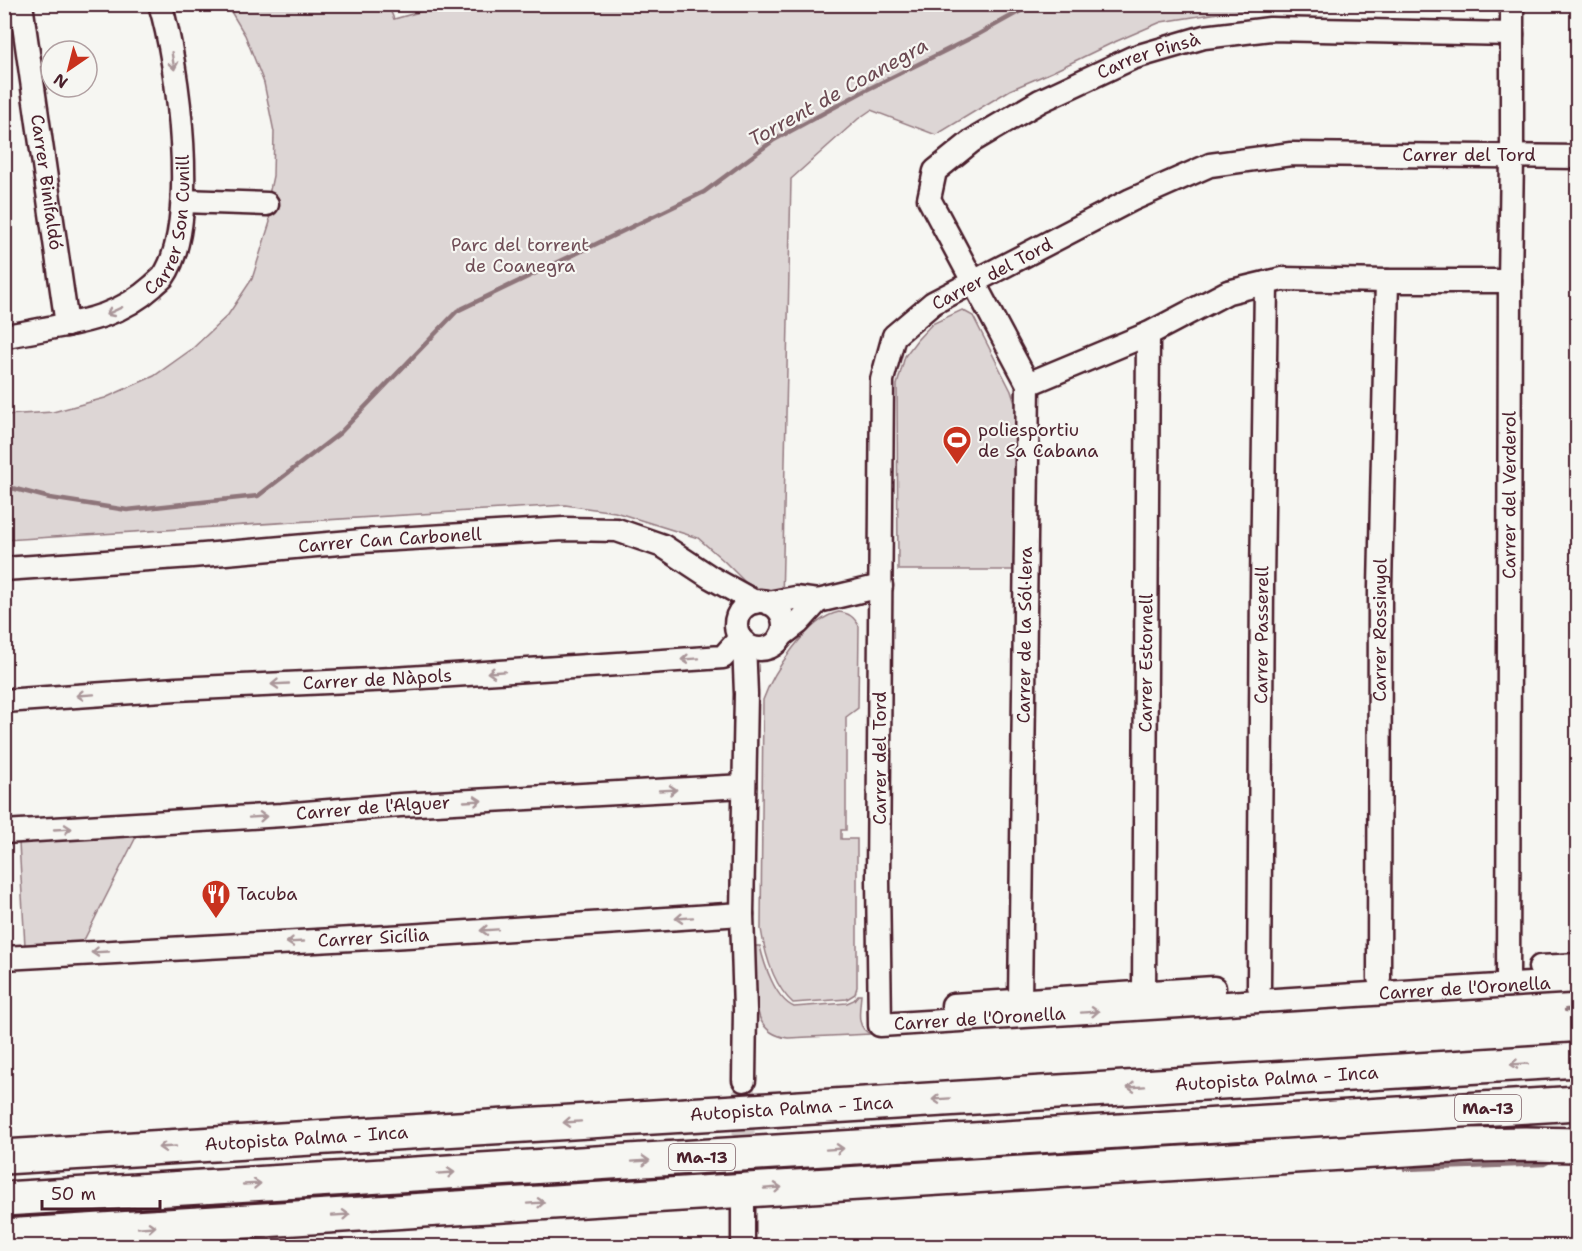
<svg xmlns="http://www.w3.org/2000/svg" width="1582" height="1251" viewBox="0 0 1582 1251" font-family="'Shantell Sans',sans-serif">
<rect width="100%" height="100%" fill="#f6f6f2"/>
<filter id="ink" filterUnits="userSpaceOnUse"><feTurbulence type="fractalNoise" baseFrequency=".0167" numOctaves="2"/><feDisplacementMap in="SourceGraphic" scale="12" xChannelSelector="R" yChannelSelector="G"/><feConvolveMatrix kernelMatrix="1 2 1 2 8 2 1 2 1" color-interpolation-filters="sRGB"/></filter>
<g filter="url(#ink)">
<!-- green -->
<path fill="#ddd6d5" stroke="#947a80" stroke-width="1.5" d="M448,4L1269,5V10L1225,12L1161,22L1110,44L1052,72L1010,90L936,135L871,110L858,119L791,179L782,603L745,582L724,561L698,538L615,512L565,505L5,540V415L53,412L105,398L154,376L192,349L228,315L252,279L270,222L267,204L273,176L274,132L264,83L245,35L227,5H388L394,19Z
M962,310L973,316L1011,391L1018,413L1013,570H898L897,385L905,356L917,340L932,324Z
M839,612C849,613 854,617 859,626L858,708L846,717V830H841V839H857V987L855,994L847,999L793,1003C773,985 765,954 761,929L763,700C773,672 808,618 839,612Z
M137,835L83,942L25,946L19,843Z
M754,946H760C764,964 775,999 794,1007L847,1003L854,1000L858,995H861C860,1010 855,1028 871,1034L788,1038C757,1034 756,1009 755,984C754,971 754,959 754,946Z"/>
<g fill="none" stroke-linecap="round" stroke-linejoin="round">
<!-- stream -->
<path stroke="#8e747a" stroke-width="4.5" d="M4,486L50,498L127,510L258,496L340,433L457,311L704,192L774,140L866,90L979,34L1033,4
M1566,1010H1578
M1405,1169L1544,1164L1554,1159"/>
<!-- minor-tunnel -->
<path stroke="#d4cbca" stroke-width="22" stroke-dasharray="22 11" stroke-linecap="butt" d="M743,1204L744,1080"/>
<!-- minor casing -->
<g stroke="#4a1f2b" stroke-width="27">
<g id="minor">
<path id="s1" d="M21,4L67,325"/>
<path id="s2" d="M1578,157L1291,154L1210,165L1131,200L933,303L894,336L882,380L878,880L880,1025L1578,981"/>
<path d="M183,201L267,204"/>
<path id="s3" d="M4,336C20,334 34,331 49,328C89,321 122,314 153,286C156,283 160,280 163,277C200,226 178,63 160,4"/>
<path d="M1028,384L1148,334L1228,292L1282,279L1387,281H1510"/>
<path id="s4" d="M4,569L192,556L362,541L564,529L617,530L663,546L710,577L755,602"/>
<circle cx="760" cy="625" r="24"/>
<path d="M768,603L795,598L818,601L881,586"/>
<path d="M781,636L798,623L818,601"/>
<path d="M744,642L746,694L742,914L745,1010L744,1080"/>
<path id="s5" d="M4,701L176,689L393,679L723,657L740,638"/>
<path id="s6" d="M4,832L282,815L400,805L744,786"/>
<path id="s7" d="M4,958L407,936L742,914"/>
<path d="M1540,967L1578,965"/>
<path id="s8" d="M1379,978L1380,587L1387,281"/>
<path id="s9" d="M1508,985L1510,281L1512,156V4"/>
<path id="s10" d="M1259,986L1262,586L1266,283"/>
<path id="s11" d="M1144,993L1148,334"/>
<path id="s12" d="M1020,1001L1028,384L929,199L935,171L972,141L1040,101L1132,58L1204,37L1270,29L1512,34"/>
<path d="M953,1005L1214,988"/>
<path d="M743,1246V1205"/>
</g>
</g>
<!-- highway casing -->
<g stroke="#4a1f2b" stroke-width="38">
<g id="highway">
<path id="s13" d="M4,1157L1578,1060"/>
<path d="M4,1199L1578,1103"/>
<path d="M4,1236L1471,1145L1525,1144L1578,1145"/>
</g>
</g>
<!-- minor -->
<use href="#minor" stroke="#f6f6f2" stroke-width="22"/>
<!-- highway -->
<use href="#highway" stroke="#f6f6f2" stroke-width="33"/>
</g>
<!-- one-way arrows -->
<defs><path id="oneway-shaft" d="M-6 0H5M1.5-3L5.5 0L1.5 3" fill="none" stroke-width="1.6" stroke-linecap="round" stroke-linejoin="round" transform="scale(1.5)"/></defs>
<g stroke="#a99598">
<use href="#oneway-shaft" transform="translate(173 61) rotate(81)"/>
<use href="#oneway-shaft" transform="translate(114 311) rotate(155)"/>
<use href="#oneway-shaft" transform="translate(690 659) rotate(176)"/>
<use href="#oneway-shaft" transform="translate(496 672) rotate(176)"/>
<use href="#oneway-shaft" transform="translate(280 684) rotate(177)"/>
<use href="#oneway-shaft" transform="translate(85 695) rotate(176)"/>
<use href="#oneway-shaft" transform="translate(668 790) rotate(-3)"/>
<use href="#oneway-shaft" transform="translate(473 801) rotate(-3)"/>
<use href="#oneway-shaft" transform="translate(258 817) rotate(-4)"/>
<use href="#oneway-shaft" transform="translate(63 829) rotate(-3)"/>
<use href="#oneway-shaft" transform="translate(684 918) rotate(176)"/>
<use href="#oneway-shaft" transform="translate(489 930) rotate(176)"/>
<use href="#oneway-shaft" transform="translate(295 942) rotate(177)"/>
<use href="#oneway-shaft" transform="translate(100 952) rotate(177)"/>
<use href="#oneway-shaft" transform="translate(1090 1012) rotate(-4)"/>
<use href="#oneway-shaft" transform="translate(1519 1064) rotate(177)"/>
<use href="#oneway-shaft" transform="translate(1136 1087) rotate(176)"/>
<use href="#oneway-shaft" transform="translate(941 1099) rotate(176)"/>
<use href="#oneway-shaft" transform="translate(572 1122) rotate(176)"/>
<use href="#oneway-shaft" transform="translate(167 1147) rotate(176)"/>
<use href="#oneway-shaft" transform="translate(835 1149) rotate(-4)"/>
<use href="#oneway-shaft" transform="translate(641 1161) rotate(-4)"/>
<use href="#oneway-shaft" transform="translate(446 1173) rotate(-4)"/>
<use href="#oneway-shaft" transform="translate(252 1184) rotate(-3)"/>
<use href="#oneway-shaft" transform="translate(773 1188) rotate(-4)"/>
<use href="#oneway-shaft" transform="translate(536 1203) rotate(-4)"/>
<use href="#oneway-shaft" transform="translate(341 1215) rotate(-4)"/>
<use href="#oneway-shaft" transform="translate(147 1227) rotate(-4)"/>
</g>
</g>
<!-- icons -->
<defs>
<g id="stadium-pin" transform="scale(1.5)"><path d="M0 17L-7.5 6A9.5 9.5 0 1 1 7.5 6Z" fill="#c8321e" stroke="#f6f6f2"/><path d="M0-5a6.5 5 0 1 0 0 10a6.5 5 0 1 0 0-10ZM-3.5-1.8h7v3.6h-7Z" fill="#fff"/></g>
<g id="restaurant-pin" transform="scale(1.5)"><path d="M0 17L-7.5 6A9.5 9.5 0 1 1 7.5 6Z" fill="#c8321e" stroke="#f6f6f2"/><path d="M-5-6h1v4h1v-4h1v4h1v-4h1v5L-1.5 .5V6h-2V.5L-5-1ZM5-6V6H3V1.5H1.5Q1.5-4 5-6Z" fill="#fff"/></g>
</defs>
<g fill-rule="evenodd">
<use href="#stadium-pin" x="957" y="440"/>
<use href="#restaurant-pin" x="216" y="894"/>
</g>
<g text-anchor="middle" stroke-width="4.5" stroke-linejoin="round" paint-order="stroke">
<!-- shield labels -->
<g fill="#f6f6f2" stroke="#7e6067" stroke-width="1.5">
<rect x="1455" y="1095" width="66" height="26" rx="4.5"/>
<rect x="669" y="1144" width="66" height="26" rx="4.5"/>
</g>
<g font-size="16" font-weight="bold" fill="#4a1f2b">
<text x="1488" y="1114">Ma-13</text>
<text x="702" y="1163">Ma-13</text>
</g>
<!-- street labels -->
<g font-size="18" fill="#4a1f2b" stroke="#f6f6f2">
<text dy="6" stroke="none"><textPath href="#s12" startOffset="1100">Carrer Pinsà</textPath></text>
<text x="1469" y="161">Carrer del Tord</text>
<text dy="6" stroke="none"><textPath href="#s1" startOffset="180">Carrer Binifaldó</textPath></text>
<text dy="6" stroke="none"><textPath href="#s3" startOffset="225">Carrer Son Cunill</textPath></text>
<text transform="translate(992 274) rotate(-28)" y="6">Carrer del Tord</text>
<text dy="6" stroke="none"><textPath href="#s9" startOffset="490">Carrer del Verderol</textPath></text>
<text dy="6" stroke="none"><textPath href="#s4" startOffset="387">Carrer Can Carbonell</textPath></text>
<text dy="6" stroke="none"><textPath href="#s8" startOffset="348">Carrer Rossinyol</textPath></text>
<text dy="6" stroke="none"><textPath href="#s10" startOffset="351">Carrer Passerell</textPath></text>
<text dy="6" stroke="none"><textPath href="#s12" startOffset="366">Carrer de la Sól·lera</textPath></text>
<text dy="6" stroke="none"><textPath href="#s11" startOffset="330">Carrer Estornell</textPath></text>
<text dy="6" stroke="none"><textPath href="#s5" startOffset="374">Carrer de Nàpols</textPath></text>
<text transform="translate(880 758) rotate(-90)" y="6">Carrer del Tord</text>
<text dy="6" stroke="none"><textPath href="#s6" startOffset="370">Carrer de l'Alguer</textPath></text>
<text dy="6" stroke="none"><textPath href="#s7" startOffset="370">Carrer Sicília</textPath></text>
<text dy="6" stroke="none"><textPath href="#s2" startOffset="2006">Carrer de l'Oronella</textPath></text>
<text dy="6" stroke="none"><textPath href="#s2" startOffset="1520">Carrer de l'Oronella</textPath></text>
<text dy="6" stroke="none"><textPath href="#s13" startOffset="1275">Autopista Palma - Inca</textPath></text>
<text dy="6" stroke="none"><textPath href="#s13" startOffset="789">Autopista Palma - Inca</textPath></text>
<text dy="6" stroke="none"><textPath href="#s13" startOffset="303">Autopista Palma - Inca</textPath></text>
</g>
<!-- park labels -->
<g font-size="18" fill="#6f4d56" stroke="#f6f6f2">
<text x="520" y="251">Parc del torrent<tspan x="520" dy="21">de Coanegra</tspan></text>
</g>
<!-- poi labels -->
<g font-size="18" fill="#4a1f2b" stroke="#f6f6f2" text-anchor="start">
<text x="978" y="436">poliesportiu<tspan x="978" dy="21">de Sa Cabana</tspan></text>
<text x="237" y="900">Tacuba</text>
</g>
<!-- water labels -->
<g font-size="20" font-style="italic" fill="#6c4a52" stroke="#f6f6f2">
<text transform="translate(838 92) rotate(-29)" y="7">Torrent de Coanegra</text>
</g>
</g>
<!-- margin -->
<rect width="1582" height="1251" fill="none" stroke="#f6f6f2" stroke-width="24"/>
<rect x="12" y="12" width="1558" height="1227" fill="none" stroke="#4a1f2b" stroke-width="2" filter="url(#ink)"/>
<!-- north arrow -->
<g transform="translate(69 69) rotate(215)"><circle r="28" fill="#f6f6f2" stroke="#b1a0a2" stroke-width="1.5"/>
<path d="M0-4.5L10 22L0 15L-10 22Z" fill="#c8321e"/>
<text y="-9" font-size="16" font-weight="bold" text-anchor="middle" fill="#4a1f2b">N</text>
</g>
<!-- scale -->
<path d="M42 1200v9h118v-9" fill="none" stroke="#4a1f2b" stroke-width="3"/>
<text x="51" y="1200" font-size="18" fill="#4a1f2b" stroke="#f6f6f2" stroke-width="4.5" paint-order="stroke">50 m</text>
</svg>
